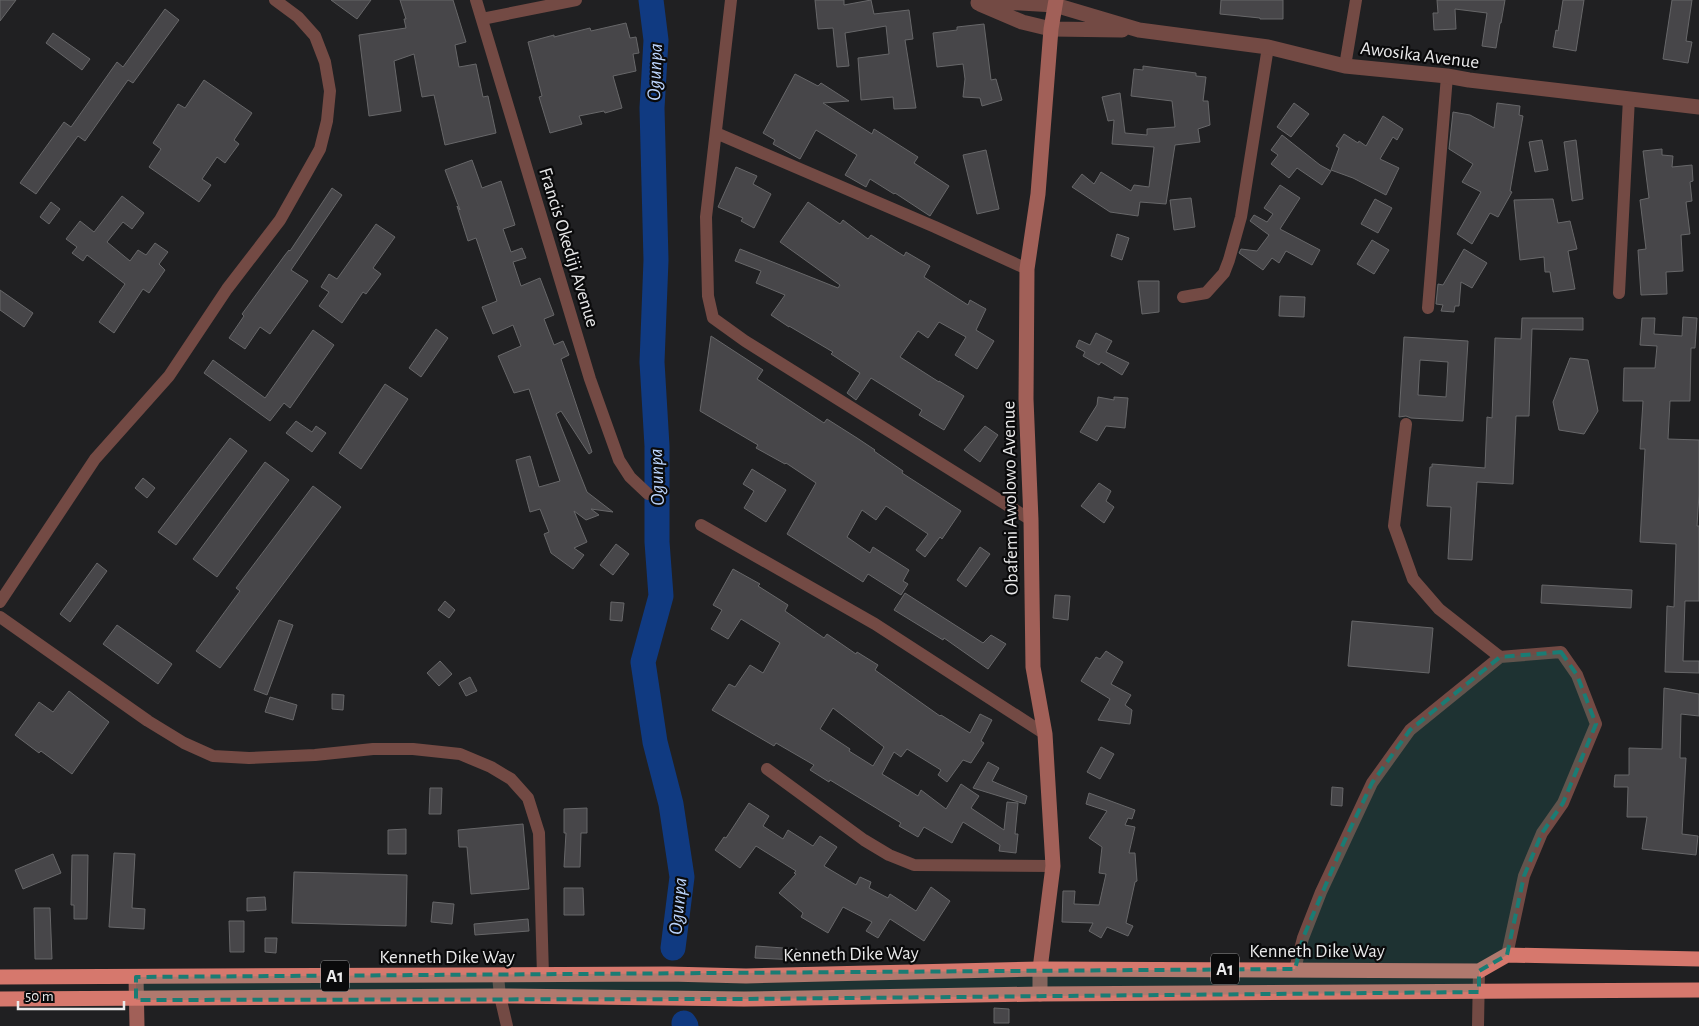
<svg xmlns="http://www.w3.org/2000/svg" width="1699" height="1026" viewBox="0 0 1699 1026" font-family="'Alegreya Sans',sans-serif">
<rect width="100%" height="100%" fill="#202022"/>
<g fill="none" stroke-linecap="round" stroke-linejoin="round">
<!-- river -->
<path stroke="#103a81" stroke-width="25" d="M651,0L656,40L652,108L656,260L652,362L657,446V542L661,596L643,662L655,742L671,804L682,877L673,948
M684,1023L686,1026"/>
</g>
<!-- building -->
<path fill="#474649" stroke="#676769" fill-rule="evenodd" d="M0,0H16L0,21Z
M331,0H371L357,19Z
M400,0H453L466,42L455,45L459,67L476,64L483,97L488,96L496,133L445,145L434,95L422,97L414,54L394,61L401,111L369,116L359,35L406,28L404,19H406Z
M815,0H844V5L871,0L874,14L909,10L913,39L905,40L916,108L894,109L893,97L861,100L858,58L889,54L886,26L845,33L849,66L837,67L833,28L818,29Z
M1221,0H1283V19H1260V18L1220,14Z
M1437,0H1505L1501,23H1500L1496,48L1482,46L1487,13L1455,9L1456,29L1434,30L1433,13H1438Z
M1563,0H1584L1576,51L1553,47L1556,30L1558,31Z
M1672,0H1692L1686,41L1692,42L1688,63L1663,59Z
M165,9L179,20L133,83L128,80L85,141L78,136L36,194L20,183L64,122L71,127L117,62L123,67Z
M626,23L630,38L636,37L639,53L633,54L636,71L613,76L622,108L605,113L604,111L579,116L582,124L550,133L539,97L542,96L528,42L554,35V37L590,28L591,31Z
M984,24L991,80L996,79L1002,100L982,106L980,98L963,97L965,79L963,64L937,67L933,33L957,30V27Z
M53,33L90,59L82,70L46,43Z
M1143,66L1196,73V76L1206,77L1203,101H1208L1210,125L1198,129L1200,142L1175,145L1166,204L1140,202L1138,216L1110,212L1072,187L1082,174L1094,184L1101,172L1131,191L1134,185L1149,187L1154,147L1112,144L1114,120L1108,121L1102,97L1120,93L1125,133L1147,135V129L1175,127L1172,101L1131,96L1134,69L1143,70Z
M795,74L818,86L821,83L849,101L823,103L872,134L874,129L918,157L914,163L949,186L930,216L895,193L894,194L870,179L866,187L845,175L857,155L816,130L800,159L773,144L775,140L763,133Z
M204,80L252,113L234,140L239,144L225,163L217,157L202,179L211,185L199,202L149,167L161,149L153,143L178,104L185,108Z
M1294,103L1309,114L1291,137L1277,127Z
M1497,103L1520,106L1519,115L1523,116L1510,191L1512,192L1498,217L1490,213L1472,244L1457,234L1481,192L1462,182L1473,164L1449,149L1453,112L1470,115L1494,128Z
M1383,116L1403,129L1397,140L1393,137L1380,159L1399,168L1386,195L1353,178L1331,170L1339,148L1336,146L1344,134L1358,143L1359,141L1366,146Z
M1282,135L1320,165L1331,171L1322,185L1297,168L1289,178L1271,164L1278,155L1271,150Z
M1542,140L1548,170L1535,172L1529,142Z
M1576,140L1583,199L1572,201L1564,142Z
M1662,149V155L1673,156L1672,167L1692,165L1693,181L1690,182L1692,201L1686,202L1690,234L1681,235L1683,271L1666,272L1667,294L1641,295L1638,250L1646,249L1640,200L1649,198L1643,151Z
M986,150L999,209L977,214L963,155Z
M472,160L482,188L501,181L515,225L503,229L511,252L522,248L526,258L513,262L521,286L540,278L554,315L544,319L554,345L563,341L569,355L561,359L592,452L589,454L561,411L556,414L587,492L613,512L591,509L599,515L586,520L574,511L587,542L574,548L584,555L573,569L551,553L544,534L549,532L540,509L530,512L516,460L530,456L539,487L560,481L529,389L514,393L498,356L521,346L513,325L493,334L482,307L497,301L476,238L468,241L457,206L460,210L445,170Z
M736,167L757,176L753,184L771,194L754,228L741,221L743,218L718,207Z
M1280,185L1300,198L1280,229L1320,250L1312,265L1286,251L1279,263L1272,258L1263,270L1239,253L1241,249L1257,251L1269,235L1250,221L1254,215L1267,222L1273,214L1264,208Z
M332,188L342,195L291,270L308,281L270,334L260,327L245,349L229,338L244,316L242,314L285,255L289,250L290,251Z
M122,196L144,213L132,229L123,222L107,242L130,261L138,250L146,255L155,243L168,252L159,264L165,270L149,293L143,289L114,333L99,322L125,284L87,255L83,261L72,253L77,247L66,239L80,221L94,232Z
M1191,198L1195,227L1174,230L1170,200Z
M1375,199L1392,208L1378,233L1361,224Z
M1553,199L1558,223L1570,221L1577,249L1568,251L1575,289L1553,292L1550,272H1545L1544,257L1520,260L1514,200Z
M51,202L60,209L49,224L40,217Z
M808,202L840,224L843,220L868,239L871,235L904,256L906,252L930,266L924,277L968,305L970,300L986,309L976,330L994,341L977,369L955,355L966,337L939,322L928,338L918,331L900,357L939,382V381L964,396L944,430L919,415L922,410L871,378L856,400L847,393L860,373L831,354L833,352L789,326V327L771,315L785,295L756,283L761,271L735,261L740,249L838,288L840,285L780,242Z
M376,224L395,237L373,268L381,274L366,294L363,292L342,323L319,306L329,292L321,287L329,274L337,279Z
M1117,234L1129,238L1122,260L1111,256Z
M1372,240L1389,250L1374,274L1357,264Z
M1464,249L1487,263L1472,288L1461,282L1459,306H1455L1454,312L1441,311L1443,305L1436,304L1438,284L1443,285Z
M1138,281H1159V312L1142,314Z
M0,290L33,313L24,327L0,310Z
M1280,296L1305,297L1304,317L1279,316Z
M1683,317L1697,318L1695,348H1691L1690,401H1670L1668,439L1699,440V494L1697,526H1699V601H1685L1683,661H1699V673L1665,672L1667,606L1674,607L1676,544L1640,542L1645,449H1640L1643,401H1623L1624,368H1655L1657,346L1640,345L1642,318H1655L1654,334L1682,336Z
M1522,318H1583V330L1532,329L1529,416H1516L1513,484L1477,482L1472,560L1448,559L1451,507L1427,506L1430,467H1432V464L1485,468L1487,417L1492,418L1495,338L1521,339Z
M436,329L448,338L421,377L409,368Z
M313,330L334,345L290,408L284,403L270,421L204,373L213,360L265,398Z
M1096,333L1112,341L1106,352L1129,363L1122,375L1101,362L1099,365L1083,356L1085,352L1076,347L1079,340L1090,345Z
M711,336L763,370L757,379L824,423L827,419L857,438L875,450L874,451L903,471L902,473L961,511L942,539L940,537L925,557L916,550L928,534L886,506L876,520L862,510L847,537L870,553L873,547L909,570L903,581L908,584L901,595L868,574L863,582L787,534L816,483L786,463L785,464L756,448L758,445L700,411Z
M1404,337L1468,341L1463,421L1411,418L1406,416L1399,417ZM1420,360L1448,362L1446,397L1418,395Z
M1570,358L1588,360L1598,411L1584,434L1559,430L1553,402Z
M385,384L408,399L361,469L339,453Z
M1098,397L1114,400V397L1128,398L1125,428L1106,426L1097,441L1080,432L1097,405Z
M296,421L312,432L316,426L326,433L312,452L286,433Z
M985,426L998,435L980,462L964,450Z
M230,438L247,451L176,545L158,532Z
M265,462L289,480L217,577L193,559Z
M752,469L786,490L766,522L744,508L754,491L743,484Z
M143,478L155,488L147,498L135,488Z
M1099,483L1111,491L1106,501L1114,507L1104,523L1081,506Z
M313,486L341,507L220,668L196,651L240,591L236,588Z
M616,544L629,554L613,575L600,565Z
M980,547L990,554L966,587L957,580Z
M97,563L107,571L70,622L60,614Z
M733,569L760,584L758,586L788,605L785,611L824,638L827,634L856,654L857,652L878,665L875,670L940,716L941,715L970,733L980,714L992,720L981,741L984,743L971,763L963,760L947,782L938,775L941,770L907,749L901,757L894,752L882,774L918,796L921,790L946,809L961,784L979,796L971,808L1004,830L1007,802L1018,803L1015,834H1018L1016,853L999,851L1000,845L963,822L952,843L924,827L918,837L899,826L901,823L830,780L829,782L810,770L814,765L776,743L774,746L712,710L729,684L735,687L750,665L763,673L780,643L741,619L728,639L711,629L722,610L713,605ZM833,708L884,747L873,766L849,751L850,749L820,729Z
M1542,585L1632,590L1631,608L1541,603Z
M905,593L983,643L991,635L1006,644L988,669L944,638L943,640L894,610Z
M1055,595L1070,596L1068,620L1053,618Z
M445,601L455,610L449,618L438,610Z
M611,602L624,603L622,621L610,620Z
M279,620L293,625L267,695L254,690Z
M1352,621L1433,628L1429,673L1348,666Z
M117,625L172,664L158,684L103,644Z
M1106,651L1123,662L1111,684L1131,695L1125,705L1132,710L1130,724L1098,720L1110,699L1081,681L1096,657L1100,659Z
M440,661L452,674L439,686L427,673Z
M470,677L477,691L466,696L459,683Z
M1664,688L1699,694V716L1681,714L1680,758H1686L1682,834L1698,836L1696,855L1642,849L1647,817H1627L1628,787H1614L1615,775H1629V748L1662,749Z
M69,691L109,722L72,774L41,751L39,753L15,735L39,702L53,712Z
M332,694L344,695L343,710L332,709Z
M270,697L297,705L293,720L265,712Z
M1101,747L1114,754L1100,779L1087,772Z
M988,762L999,768L992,781L1027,796L1025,804L973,788Z
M1332,787L1343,788L1342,806L1331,805Z
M430,788H442L441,814H429Z
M1089,793L1135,810L1132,819L1128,818L1125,825L1135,827L1129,853H1135L1137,881L1135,882L1126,923L1133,926L1128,936L1107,927L1101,938L1089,931L1093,923L1062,922L1063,891H1075L1074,904L1099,905L1106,874L1099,873L1102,847L1089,838L1107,811L1086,804Z
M749,803L769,816L763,826L783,839L788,830L813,846L820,836L837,847L824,866L856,885L860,877L871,882L869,888L888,898L890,894L916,911L931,887L950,901L924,941L890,919L878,938L866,931L872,922L843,907L828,933L801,917L803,913L779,893L796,874L794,873L796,871L756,846L740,868L715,850L724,837L726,838Z
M587,808V833H581L580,867H564L566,833H564V809Z
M523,824L529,889L471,894L467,847H459L458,830Z
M406,829V854H388V830Z
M114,853L135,854L132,908L145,909L144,929L109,927Z
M53,854L61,873L23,889L15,870Z
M72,855H88L87,919H74V905H71Z
M294,872L407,875L406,926L292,923Z
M564,888H583L584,915H564Z
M265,897L266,910L247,911V898Z
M433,902L454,904L452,924L431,922Z
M34,908H50L52,959H35Z
M528,919L529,931L475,935L474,924Z
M229,921H244V952H230Z
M265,938H277L276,953L265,952Z
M756,946L797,949V960L755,958Z
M994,1008L1009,1009V1023H994Z"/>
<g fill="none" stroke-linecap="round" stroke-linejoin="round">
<!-- minor -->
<path stroke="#734a44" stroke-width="12" d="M476,0L590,379L619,460L630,477L648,494
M731,0L706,217L708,296L713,318L745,341L1031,520
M482,19L576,0
M1345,66L1356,0
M716,133L935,227L1027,269
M1619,293L1629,98
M1183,297L1206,293L1224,273L1229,260L1241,217L1268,47
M1428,308L1447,76
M1406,424L1394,526L1413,579L1439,609L1500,657L1561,652L1577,675L1596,724L1563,803L1542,833L1524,876L1507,955
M701,525L875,624L1045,734
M0,602L95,459L169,376L227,289L280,220L320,149L327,121L330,91L325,62L315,36L298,17L275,0
M0,617L148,721L184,743L213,756L249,758L315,755L373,749H413L460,754L491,767L511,779L528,798L539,833L543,976
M767,769L864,840L889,855L914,865L1053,866
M1295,969L1303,938L1321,892L1372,783L1410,730L1500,657
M498,976L500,996L507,1026
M1478,1026L1479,971"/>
<!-- tertiary -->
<path stroke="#734a44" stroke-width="15" d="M978,3L1002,2L1055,5L1139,30L1268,47L1345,66L1447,76L1469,80L1699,107
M980,4L1022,22L1051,29L1122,30"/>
<!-- secondary -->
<path stroke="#a16058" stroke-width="15" d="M136,977L137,1026
M1040,994V969L1053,866L1045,734L1033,667L1031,520L1026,399L1027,269L1038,194L1051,29L1056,0"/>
<!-- trunk -->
<path stroke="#d6786d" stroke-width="15" d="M0,977L669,974L746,976L1040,969L1479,971L1507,955L1699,959
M0,999L500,996L744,999L1040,994L1699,990"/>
</g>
<!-- marked area -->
<path fill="#1a7c74" fill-opacity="0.2" stroke="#1a7c74" stroke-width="4" stroke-dasharray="10 6" stroke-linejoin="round" d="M1561,652L1577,675L1596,724L1563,803L1542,833L1524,876L1507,955L1479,971V992L744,999L136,1000V977L1295,969L1303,938L1344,842L1372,783L1410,730L1500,657Z"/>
<g text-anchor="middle" stroke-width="4.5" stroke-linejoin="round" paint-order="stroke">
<!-- shield labels -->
<g fill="#0a0a0b" stroke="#a7a7a8" stroke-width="1">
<rect x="1211" y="953.5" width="28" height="31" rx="4"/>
<rect x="321" y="960.5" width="28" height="31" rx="4"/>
</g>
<g font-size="18" font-weight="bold" fill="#eaeaeb">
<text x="1225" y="975">A1</text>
<text x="335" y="982">A1</text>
</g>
<!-- street labels -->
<g font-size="19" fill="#eaeaeb" stroke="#0a0a0b">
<text transform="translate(1420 54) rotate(7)" y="7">Awosika Avenue</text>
<text transform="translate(570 247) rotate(73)" y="7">Francis Okediji Avenue</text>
<text transform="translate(1009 498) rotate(-91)" y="7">Obafemi Awolowo Avenue</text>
<text x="1317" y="957">Kenneth Dike Way</text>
<text transform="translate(851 953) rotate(-1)" y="7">Kenneth Dike Way</text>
<text x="447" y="963">Kenneth Dike Way</text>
</g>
<!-- water labels -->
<g font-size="20" font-style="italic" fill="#bbd4fd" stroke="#0a0a0b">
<text transform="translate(654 72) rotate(-88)" y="7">Ogunpa</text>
<text transform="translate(656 477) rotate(-92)" y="7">Ogunpa</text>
<text transform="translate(677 906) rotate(-85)" y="7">Ogunpa</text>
</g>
</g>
<!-- scale -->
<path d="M18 1001v8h106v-8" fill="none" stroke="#eaeaeb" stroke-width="2.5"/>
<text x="25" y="1001" font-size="15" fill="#eaeaeb" stroke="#0a0a0b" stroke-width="4" paint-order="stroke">50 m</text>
</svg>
